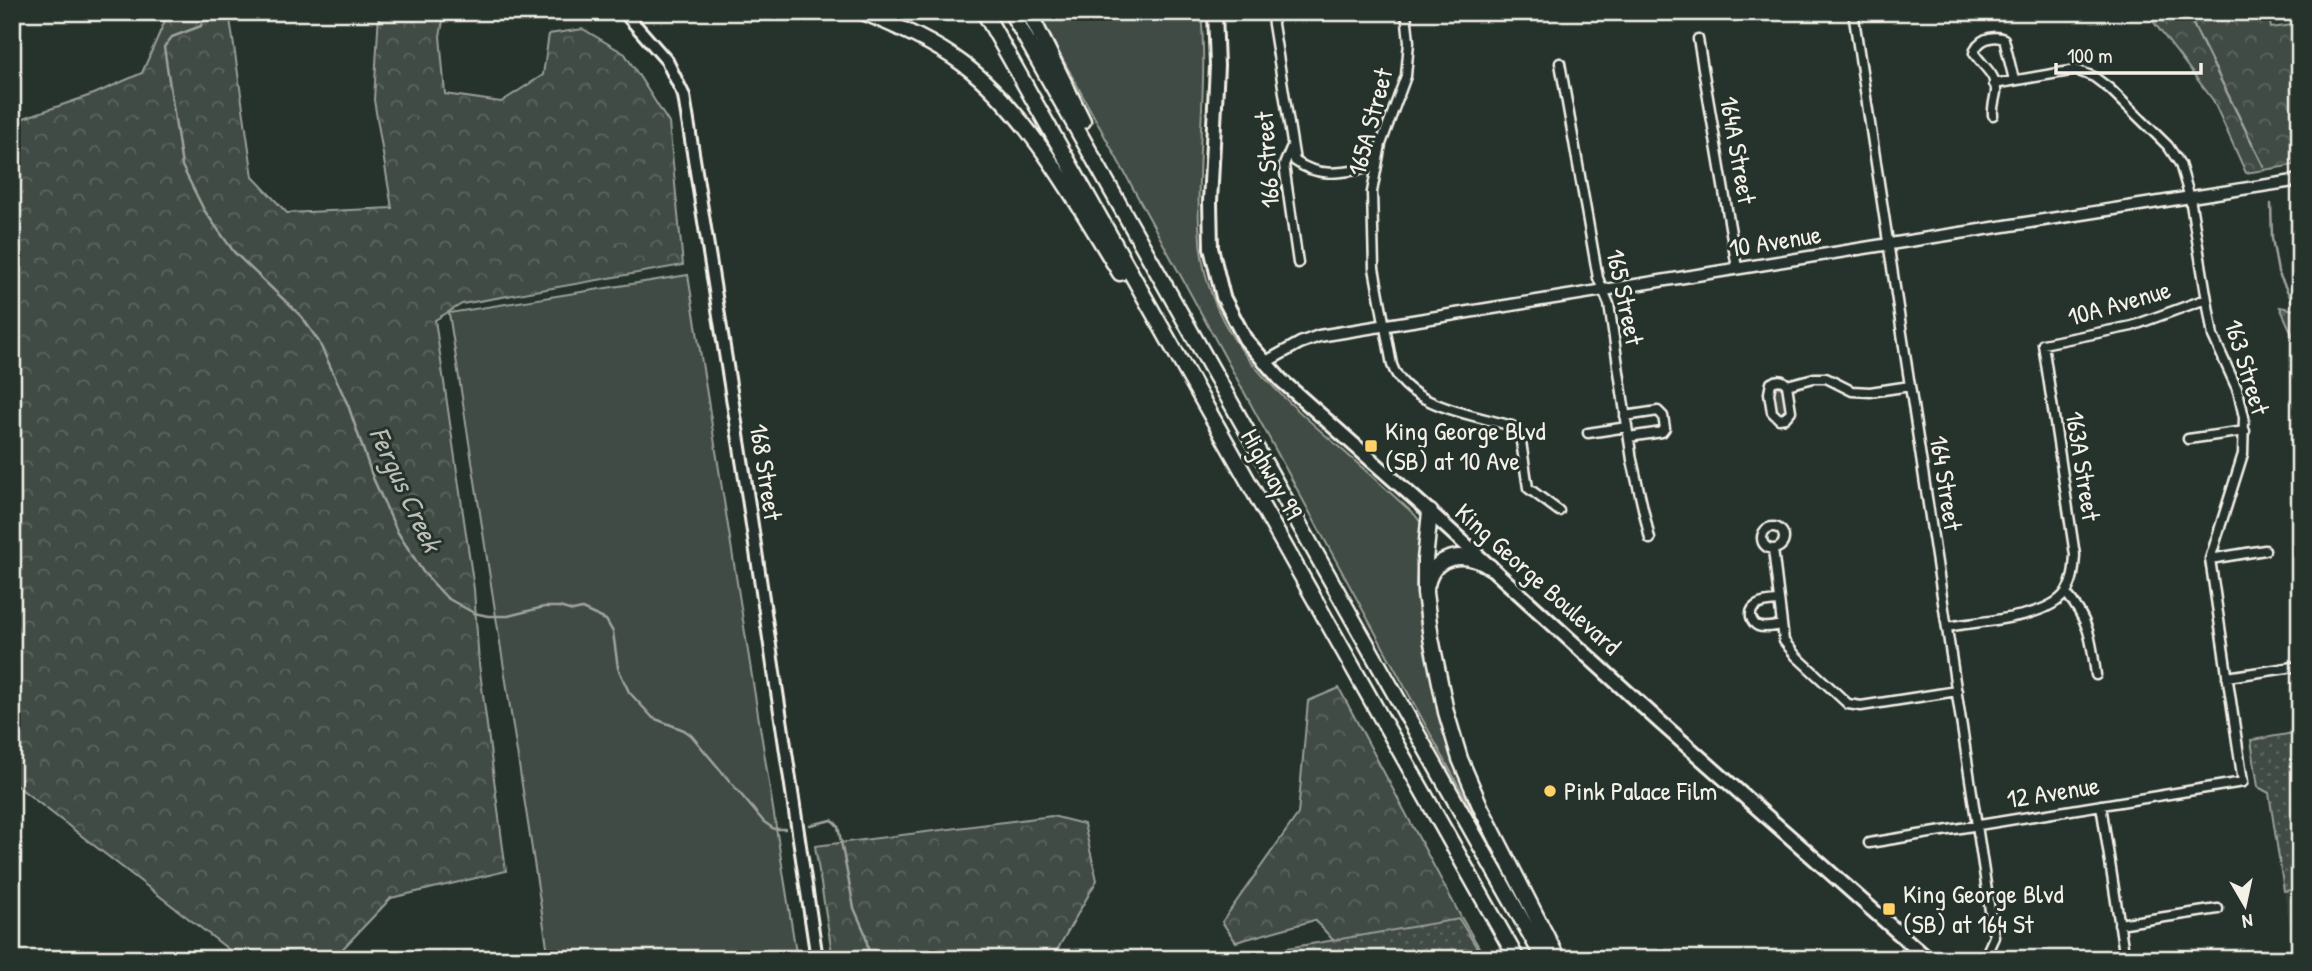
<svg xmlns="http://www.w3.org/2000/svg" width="2312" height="971" viewBox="0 0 2312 971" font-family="'Patrick Hand',sans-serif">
<defs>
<pattern id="forest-crowns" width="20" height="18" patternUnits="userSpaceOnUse" patternTransform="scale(1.75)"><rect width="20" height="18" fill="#414b45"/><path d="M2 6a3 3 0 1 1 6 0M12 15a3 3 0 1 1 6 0" fill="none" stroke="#5d6560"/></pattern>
<pattern id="park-dots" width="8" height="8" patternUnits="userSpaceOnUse" patternTransform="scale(1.75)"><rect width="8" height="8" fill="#414b45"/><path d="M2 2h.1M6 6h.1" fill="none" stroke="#5d6560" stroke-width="1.8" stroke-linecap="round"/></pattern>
</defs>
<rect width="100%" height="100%" fill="#26332d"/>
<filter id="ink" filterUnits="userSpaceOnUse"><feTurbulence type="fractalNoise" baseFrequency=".0143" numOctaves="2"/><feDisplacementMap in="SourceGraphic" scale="14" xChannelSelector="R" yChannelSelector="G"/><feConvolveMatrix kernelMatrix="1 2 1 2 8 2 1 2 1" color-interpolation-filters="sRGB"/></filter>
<g filter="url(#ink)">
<!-- built -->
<path fill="#333f39" d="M2300,889V959H2295L2284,891Z"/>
<!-- green -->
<path fill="#414b45" stroke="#9a9e96" stroke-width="2" d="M1037,12H1201C1208,84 1196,154 1199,226C1202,322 1255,373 1323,433C1354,460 1384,487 1415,515L1421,523L1416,584L1420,621L1431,678L1451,757L1492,847Z
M688,275L797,959H549L449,313Z
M1777,386L1783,389L1786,408L1783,414H1779L1776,411L1773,391Z"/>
<!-- forest -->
<path fill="url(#forest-crowns)" stroke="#9a9e96" stroke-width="2" d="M175,12H229L253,177L287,213L392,208L374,100L379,12H445L440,36L445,94L501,102L543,75L549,34L583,29L625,54L669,123L683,265L462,304L435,320L474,589L479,664L506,871L391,898L333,959H241L12,782V122L94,94L142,73L167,16Z
M2146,12H2268L2271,28L2300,24V47L2294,55L2300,95V164L2246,173L2213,100Z
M1339,688L1461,917L1486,959H1350L1315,920L1236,942L1222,922L1298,814L1308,701Z
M1052,816L1084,824L1097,880L1052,959H833L815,846Z"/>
<!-- park -->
<path fill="url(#park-dots)" stroke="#9a9e96" stroke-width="2" d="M2280,307L2300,311V352Z
M2300,732V889L2284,891L2269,793L2258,787L2251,740Z
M1459,919L1484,959H1222Z"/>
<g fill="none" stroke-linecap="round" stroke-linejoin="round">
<!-- stream -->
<path stroke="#9fa39b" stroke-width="2.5" d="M205,12L201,26L172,37L164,47L182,166L204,210L234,252L302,317L319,342L348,405L373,478L397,531L423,572L447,598L474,613L488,616H508L544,607H559L573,611L582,609L606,620L613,632L618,668L629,692L653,718L684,730L691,735L764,822L774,829H785
M2187,12L2264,167
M2271,204L2272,238L2278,272L2300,317
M810,825L832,820L838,826L854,908L865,933L870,959"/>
<!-- minor casing -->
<g stroke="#f4f1e8" stroke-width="13">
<path id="minor" d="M1271,12L1295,161C1321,180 1346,171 1376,167
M1406,12L1409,42L1406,76L1381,144L1372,192L1374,268L1392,365C1407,407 1475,415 1512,426L1520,435L1528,488L1559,511
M1853,12L1994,937L1984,959
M1698,39L1737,268
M1560,63L1598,278L1609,304L1632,460L1650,539
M1993,115C1992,105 1995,100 1996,92C1997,74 1982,66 1974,53C1977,40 1992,34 2004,39L2014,80
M1291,148L1284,165L1298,263
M1787,385L1791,411L1785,418L1779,419L1772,412L1769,393L1771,383C1777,379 1783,379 1787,385L1814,378H1826L1852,391L1870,392L1910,386
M1625,416L1658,411L1663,416L1665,428L1662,432L1629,437
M1588,433L1627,427
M2188,439L2245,431
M1762 538a11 11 0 1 1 22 0a11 11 0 1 1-22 0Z
M1773,549L1784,641L1796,656L1848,704L1861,706L1957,691
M2210,559L2265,550
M2066,593C2090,622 2091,639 2096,675
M1778,601C1769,602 1749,602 1751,617C1752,621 1755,625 1758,626C1765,629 1775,626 1782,625
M1947,627C1979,621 2048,619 2066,592C2074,580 2074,568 2075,555L2043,344L2132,326L2206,299
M2227,677L2300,666
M2101,805L2125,959
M1869,843L2243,782L2210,559L2243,454L2244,417L2238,391L2213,336L2190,198L2180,164L2168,146L2110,89L2094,77L2076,70L1994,84
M2119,924L2218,909"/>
</g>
<!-- tertiary casing -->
<g stroke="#f4f1e8" stroke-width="15">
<path id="tertiary" d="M1264,363L1300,343L1319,336L1877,246L2300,180"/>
</g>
<!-- secondary casing -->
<g stroke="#f4f1e8" stroke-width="16">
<path id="secondary" d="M624,12L667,61L684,96L746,485L817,959"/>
</g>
<!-- primary casing -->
<g stroke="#f4f1e8" stroke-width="18">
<path id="primary" d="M1215,12L1217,66L1210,202L1211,248L1223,297L1245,339L1281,380L1430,512L1660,722L1928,959"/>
</g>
<!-- motorway casing -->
<g stroke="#f4f1e8" stroke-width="19">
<path id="motorway" d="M863,12C898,27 932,41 963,64C1027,111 1079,206 1120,273
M984,12L1517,959
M1011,12L1544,959
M1029,12L1083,121
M1430,512L1425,560V593L1431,638L1446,712L1460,759L1481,808L1558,959
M1427,585C1434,553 1466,551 1490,567"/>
</g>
<!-- minor -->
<use href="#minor" stroke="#26332d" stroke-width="8"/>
<!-- tertiary -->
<use href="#tertiary" stroke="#26332d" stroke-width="10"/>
<!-- secondary -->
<use href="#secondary" stroke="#26332d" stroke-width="10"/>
<!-- primary -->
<use href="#primary" stroke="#26332d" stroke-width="12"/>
<!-- motorway -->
<use href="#motorway" stroke="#26332d" stroke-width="14"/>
</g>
</g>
<!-- markers -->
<g fill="#ffd166" stroke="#26332d" stroke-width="2.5">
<rect x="1364" y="439" width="14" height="14" rx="3.5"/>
<circle cx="1550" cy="791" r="7"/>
<rect x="1882" y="902" width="14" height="14" rx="3.5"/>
</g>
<g text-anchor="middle" stroke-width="6" stroke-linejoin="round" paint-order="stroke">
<!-- street labels -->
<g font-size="26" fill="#f4f1e8" stroke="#26332d">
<text transform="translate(1370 122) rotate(-75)" y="9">165A Street</text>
<text transform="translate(1738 150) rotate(80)" y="9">164A Street</text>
<text transform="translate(1267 160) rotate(-94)" y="9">166 Street</text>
<text transform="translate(1775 241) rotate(-9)" y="9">10 Avenue</text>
<text transform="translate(1625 297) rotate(78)" y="9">165 Street</text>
<text transform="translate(2119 303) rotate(-16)" y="9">10A Avenue</text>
<text transform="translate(2247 367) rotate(73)" y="9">163 Street</text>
<text transform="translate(2083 466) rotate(81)" y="9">163A Street</text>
<text transform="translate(766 472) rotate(81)" y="9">168 Street</text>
<text transform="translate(1272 474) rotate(61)" y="9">Highway 99</text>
<text transform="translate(1946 483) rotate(81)" y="9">164 Street</text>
<text transform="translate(1538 579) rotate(42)" y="9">King George Boulevard</text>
<text transform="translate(2053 792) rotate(-9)" y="9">12 Avenue</text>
</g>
<!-- poi labels -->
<g font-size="26" fill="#f4f1e8" stroke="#26332d" text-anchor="start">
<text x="1385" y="440">King George Blvd<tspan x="1385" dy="30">(SB) at 10 Ave</tspan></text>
<text x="1564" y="800">Pink Palace Film</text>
<text x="1903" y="903">King George Blvd<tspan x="1903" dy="30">(SB) at 164 St</tspan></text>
</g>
<!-- water labels -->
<g font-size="28" font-style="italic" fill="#bcbdb5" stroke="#26332d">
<text transform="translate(406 489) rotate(65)" y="10">Fergus Creek</text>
</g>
</g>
<!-- margin -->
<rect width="2312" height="971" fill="none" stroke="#26332d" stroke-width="42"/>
<rect x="21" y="21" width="2270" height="929" fill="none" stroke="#f4f1e8" stroke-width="2.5" filter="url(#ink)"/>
<!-- north arrow -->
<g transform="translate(2245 905) rotate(171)" stroke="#26332d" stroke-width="5" paint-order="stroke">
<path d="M0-5L12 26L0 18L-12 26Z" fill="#f4f1e8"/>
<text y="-10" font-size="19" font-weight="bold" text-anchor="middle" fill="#f4f1e8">N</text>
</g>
<!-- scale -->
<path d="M2056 63v10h145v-10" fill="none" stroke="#f4f1e8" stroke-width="3.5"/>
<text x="2067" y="63" font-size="21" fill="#f4f1e8" stroke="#26332d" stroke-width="5" paint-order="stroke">100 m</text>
</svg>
